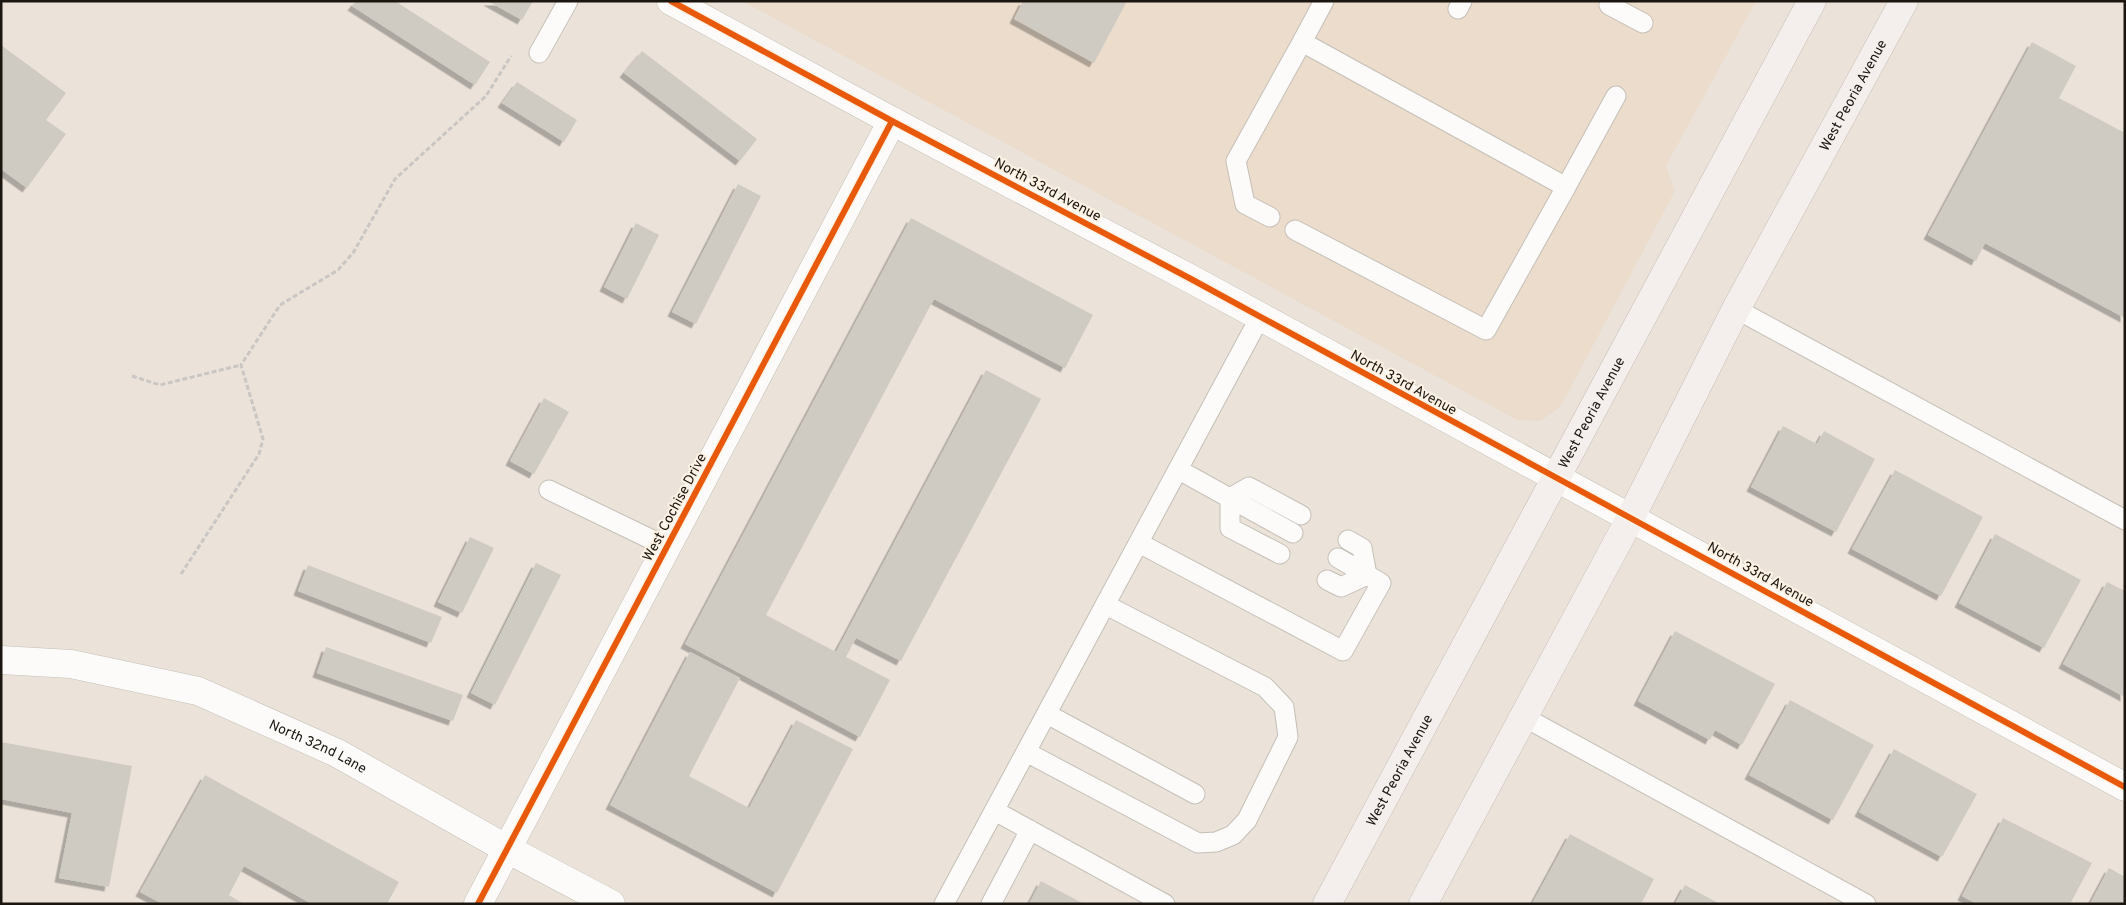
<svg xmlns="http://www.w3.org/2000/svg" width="2126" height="905" viewBox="0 0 2126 905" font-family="Overpass,sans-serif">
<defs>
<filter id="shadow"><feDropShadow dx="-4.5" dy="4.5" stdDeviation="0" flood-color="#0004"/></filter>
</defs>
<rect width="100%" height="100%" fill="#ebe3da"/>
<!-- built -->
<path fill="#ebdccb" d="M742,1H1756L1666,166L1675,191L1561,406L1541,421L1517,420Z"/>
<!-- building -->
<path fill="#cfcbc3" filter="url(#shadow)" d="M356,1H395L490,62L475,85L352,6Z
M488,1H533L522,20Z
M1023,1H1127L1094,63L1014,19Z
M2032,42L2076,66L2059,98L2125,133V318L1985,243L1976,261L1928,235Z
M1,45L66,93L46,120L66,134L27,188L1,169Z
M642,51L757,139L740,161L624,73Z
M517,82L577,120L564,142L502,103Z
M738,184L761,196L696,324L672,312Z
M911,218L1093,315L1065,368L934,299L766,615L836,652L986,370L1041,399L901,661L856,638L846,657L890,680L860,737L685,644Z
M636,223L659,235L627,299L604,287Z
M544,398L569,412L534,474L510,461Z
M1783,426L1817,444L1824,431L1875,459L1836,532L1751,487Z
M1895,470L1983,517L1941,596L1852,549Z
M1995,534L2081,580L2044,648L1959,603Z
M470,537L494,548L462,613L438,602Z
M536,563L561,575L495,705L471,693Z
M308,565L442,617L431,643L298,591Z
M2107,582L2125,591V697L2063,664Z
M1675,631L1775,684L1742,745L1715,730L1710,740L1638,701Z
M326,647L463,695L453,721L317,673Z
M690,652L740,678L689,776L749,808L796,720L853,749L777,893L610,805Z
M1790,700L1874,745L1833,820L1749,775Z
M1,742L132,766L109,887L59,878L72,813L1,799Z
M1894,749L1977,794L1942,857L1859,812Z
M205,775L399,882L387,904H312L244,866L229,895L244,904H163L140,892Z
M2003,818L2092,863L2070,904H1977L1962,896Z
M1570,834L1654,879L1641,904H1532Z
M2109,868L2125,877V904H2090Z
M1041,881L1084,904H1029Z
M1685,885L1720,904H1675Z"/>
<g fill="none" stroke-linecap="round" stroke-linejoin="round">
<!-- service casing -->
<g stroke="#c5bfb7" stroke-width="21">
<path id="service" d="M1324,1L1302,42L1566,187L1616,96
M1609,5L1643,23
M1458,9L1462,1
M539,53L568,1
M1270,217L1245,204L1236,161L1302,42
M1295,230L1486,330L1566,187
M1736,309L2125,520
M1179,470L1293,533
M549,490L667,547
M1139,543L1343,651L1381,583L1338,558
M1280,554L1230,528V498L1249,487L1301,515
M1327,580L1341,587L1367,575L1362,548L1348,540
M1047,714L1195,794
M1524,717L1866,904
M1026,752L1198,843L1216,842L1233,835L1247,820L1288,737L1284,707L1265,687L1106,605
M995,811L1165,904
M944,904L1260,317
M991,904L1030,830"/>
</g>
<!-- minor casing -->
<g stroke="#c5bfb7" stroke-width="29">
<g id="minor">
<path d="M671,1L892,121L1191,279L2125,787"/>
<path id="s1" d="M1,660L71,664L198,691L337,753L507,849L611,904"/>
<path d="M478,904L892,121"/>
</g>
</g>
<!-- secondary casing -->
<g stroke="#c5bfb7" stroke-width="29">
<g id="secondary">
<path id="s2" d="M1327,904L1812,1"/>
<path id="s3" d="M1423,904L1631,517L1736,309L1904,1"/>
</g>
</g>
<!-- path -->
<path stroke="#c9c6c3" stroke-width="3" stroke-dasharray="5 2.5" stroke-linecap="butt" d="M132,376L160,385L241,365
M181,574L259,454L263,439L241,365L280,305L338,270L353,253L395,179L486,96L511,56"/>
<!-- service -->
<use href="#service" stroke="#fcfbf9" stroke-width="19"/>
<!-- minor -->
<use href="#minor" stroke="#fcfbf9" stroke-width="28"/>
<!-- secondary -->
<use href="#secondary" stroke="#f4efec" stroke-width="28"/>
<!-- cycleway casing -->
<g stroke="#fef2e4" stroke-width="9">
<path id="cycleway" d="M671,1L892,121L1191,279L2125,787
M478,904L892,121"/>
</g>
<!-- cycleway -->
<use href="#cycleway" stroke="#e8590c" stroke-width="6"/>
</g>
<g text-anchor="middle" stroke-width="4" stroke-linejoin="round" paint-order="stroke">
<!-- street labels -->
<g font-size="14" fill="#1b1610" stroke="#fef2e4">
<text dy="5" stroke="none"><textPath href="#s3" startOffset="916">West Peoria Avenue</textPath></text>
<text transform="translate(1048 189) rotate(28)" y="5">North 33rd Avenue</text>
<text transform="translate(1404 382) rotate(29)" y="5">North 33rd Avenue</text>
<text dy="5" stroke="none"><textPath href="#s2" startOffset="558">West Peoria Avenue</textPath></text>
<text transform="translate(674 507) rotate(-62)" y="5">West Cochise Drive</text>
<text transform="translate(1761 574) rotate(29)" y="5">North 33rd Avenue</text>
<text dy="5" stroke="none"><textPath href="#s1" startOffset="332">North 32nd Lane</textPath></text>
<text dy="5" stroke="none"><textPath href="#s2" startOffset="152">West Peoria Avenue</textPath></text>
</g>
</g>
<!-- border -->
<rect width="2126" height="905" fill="none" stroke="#1b1610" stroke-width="5"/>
</svg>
